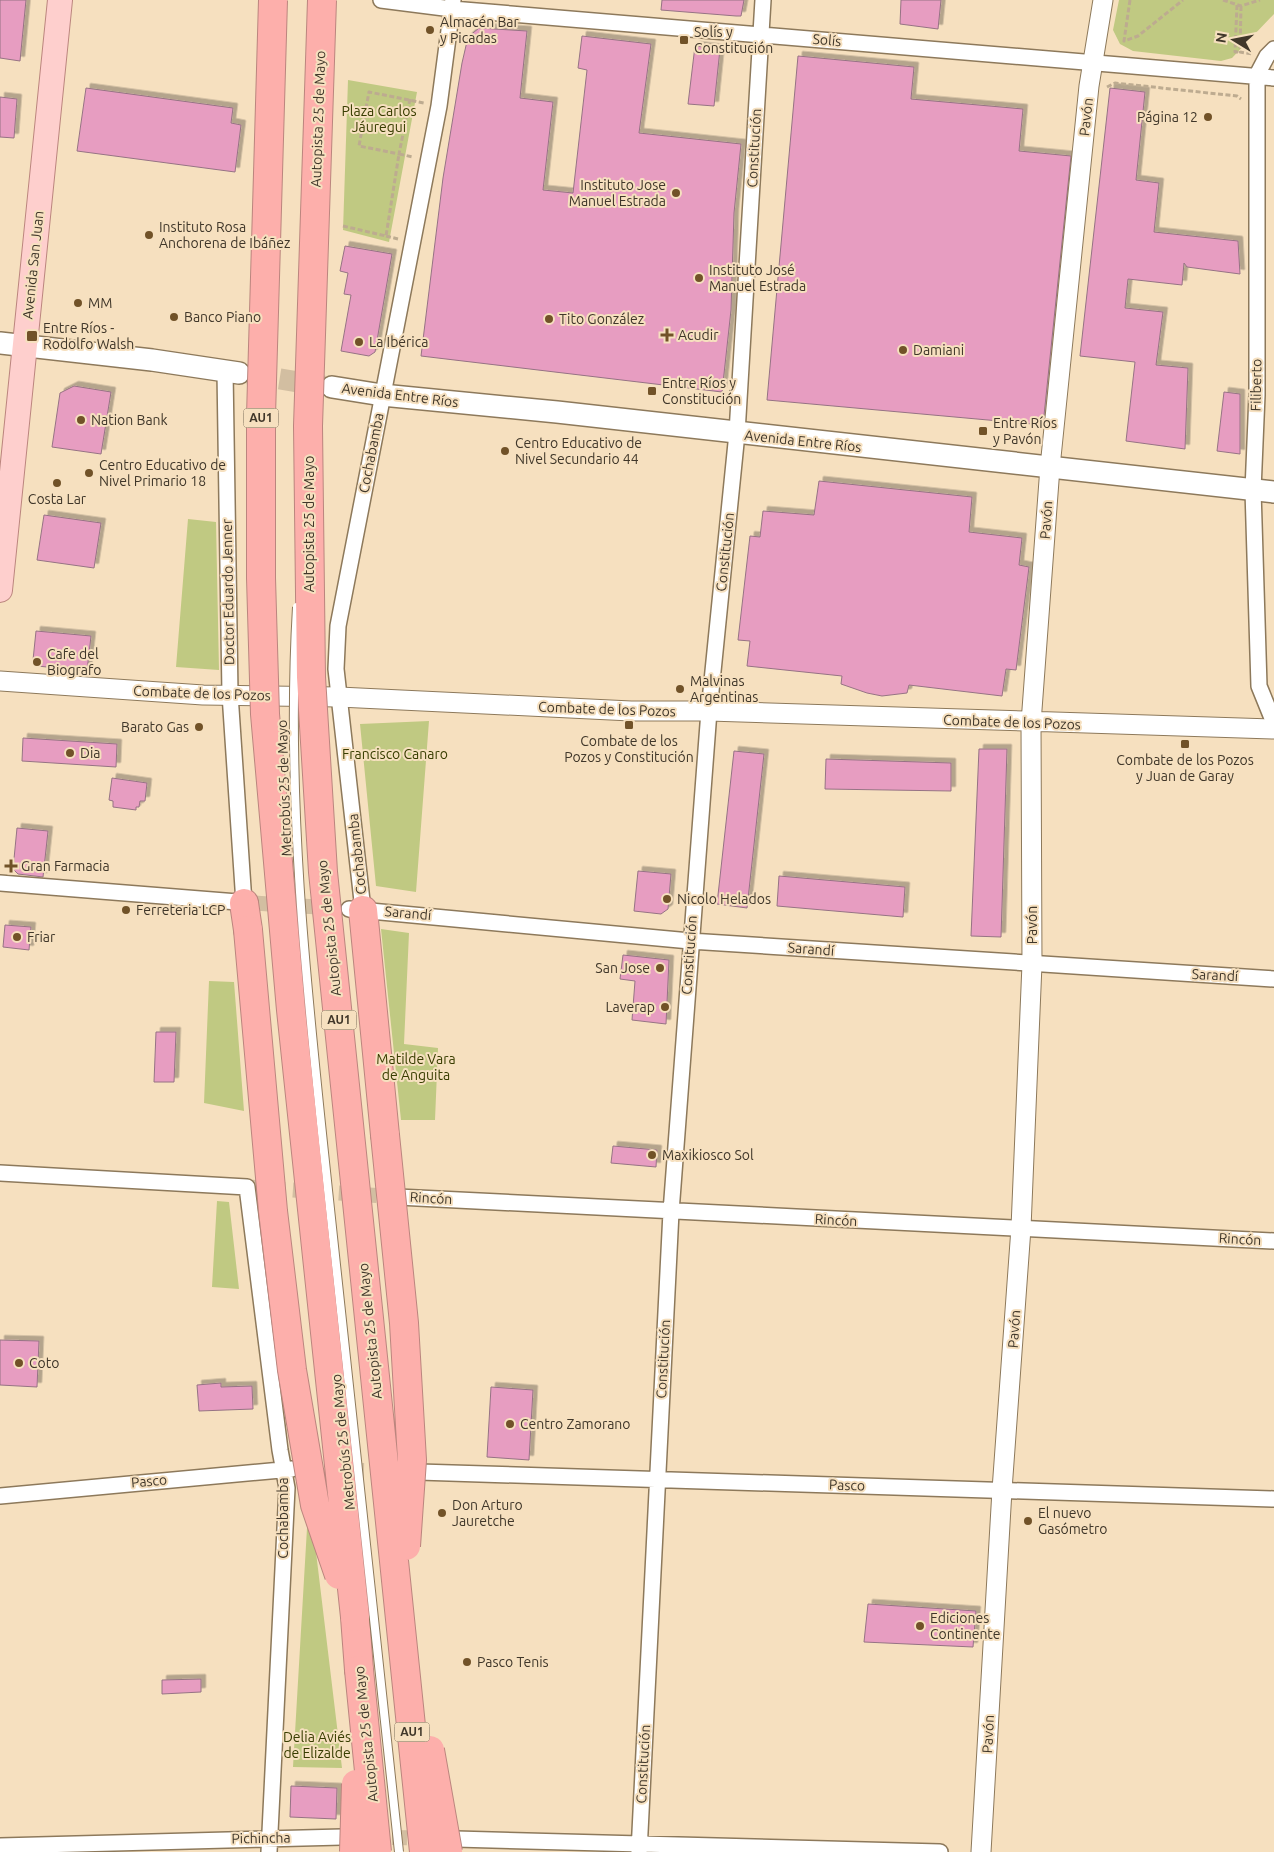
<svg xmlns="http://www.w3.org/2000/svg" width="1274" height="1852" viewBox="0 0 1274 1852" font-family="Ubuntu,sans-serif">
<defs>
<filter id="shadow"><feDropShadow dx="4.5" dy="-4.5" stdDeviation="0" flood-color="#0004"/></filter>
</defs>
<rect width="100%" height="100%" fill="#f6e0bf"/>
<!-- green -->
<path fill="#c0c982" d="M1119,0H1274V14L1232,58L1221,61L1133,51L1120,44L1113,30Z
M348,80L417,92L389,242L343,230Z
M188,519L216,522L219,670L176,667Z
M429,721L416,892L376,886L360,724Z
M381,929L409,933L404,1044L438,1048L435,1120H401Z
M209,981L234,982L244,1111L204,1103Z
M217,1201L229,1202L239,1289L212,1287Z
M309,1494L342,1768L293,1767Z"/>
<!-- building -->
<path fill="#e79dc1" stroke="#967384" filter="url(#shadow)" d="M0,0H26L20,61L0,58Z
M662,0H744L741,16H736L661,10Z
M901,0H941L938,29L900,24Z
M479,28L527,31L520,98L553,102L543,190L573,193L587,70L578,68L582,36L651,44L639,133L741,144L734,213L731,310L722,392L421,356L443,178L462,63L468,37Z
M695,46L720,49L714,106L688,104Z
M798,56L914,67L911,99L1023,109L1019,151L1071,156L1043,425L767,400Z
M86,88L233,108L231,123L241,125L235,172L77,151Z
M1110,88L1145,92L1136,180L1159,183L1154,232L1238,241L1240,274L1187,267L1184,263L1182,285L1128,279L1125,308L1163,312L1156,365L1188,368L1185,449L1126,441L1135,362L1080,356Z
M0,97L17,99L14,138L0,137Z
M345,246L392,254L375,352L369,356L341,351L351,295L344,294L348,273L340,271Z
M74,386L111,392L101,454L52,447L60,393Z
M1224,392L1240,394V454L1217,451Z
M819,481L972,497L969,532L1022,538L1019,565L1029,567L1016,670L1006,669L1002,696L909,685L907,693L882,696L867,693L841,684L842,676L747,666L750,641L738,640L750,536L760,537L763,511L814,515Z
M44,515L101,523L94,568L37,560Z
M36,631L91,636L87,671L37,666L33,660Z
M23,738L117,744L116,767L22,761Z
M979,749H1007L1001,937L971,936Z
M734,751L764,754L747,908L717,904Z
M826,759L951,763V791L825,789Z
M112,778L147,783L145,801H140L139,807H136V810L113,807V801L109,800Z
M17,828L48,831L43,877L18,874L13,869Z
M638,871L671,874L668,909L661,914L634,911Z
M779,876L905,887L903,917L777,906Z
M5,925L31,927L29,950L3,947Z
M623,955L669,960L666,1024L632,1020L635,981L620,979Z
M156,1032H176L174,1082H154Z
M613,1146L657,1150L656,1167L611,1163Z
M0,1340L39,1341L37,1387L0,1385Z
M221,1383V1387L252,1386L253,1409L199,1411L197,1385Z
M491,1387L533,1390L529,1460L487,1457Z
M868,1604L976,1611L973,1647L864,1642Z
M201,1679V1692L162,1694V1680Z
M291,1786L337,1788L336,1819L290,1817Z"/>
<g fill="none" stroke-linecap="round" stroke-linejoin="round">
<!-- minor-tunnel -->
<path stroke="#d2bea1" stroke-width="15" stroke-dasharray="15 8" stroke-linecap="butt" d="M254,903L333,908
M247,1187L398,1197
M303,1469L390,1471
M369,1837L428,1838"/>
<!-- secondary-tunnel -->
<path stroke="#d2bea1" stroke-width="21" stroke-dasharray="21 11" stroke-linecap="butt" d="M248,374L324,386"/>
<!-- minor casing -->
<g stroke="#8d795b" stroke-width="18">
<path id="minor" d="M381,0L452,9L1274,78
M1274,49L1267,56L1257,75V395L1253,490L1259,686L1274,723
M225,371L230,694L244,903
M0,883L250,903
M349,909L690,941L1274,979
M363,910L336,669L338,626L439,106L453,0
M0,1173L247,1187L280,1450L287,1488L269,1852
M398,1197L1274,1241
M419,1472L1274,1499
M0,1496L292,1469
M456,1839L940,1852
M0,1846L342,1837
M639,1852L671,1212L709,711L737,433L763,0"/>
</g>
<!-- tertiary casing -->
<g stroke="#8d795b" stroke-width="21">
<path id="tertiary" d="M0,681L203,695L339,697L631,711H709L1274,729
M981,1852L1002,1490L1021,1228L1032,964L1031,723L1050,467L1089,86L1103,0"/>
</g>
<!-- secondary casing -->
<g stroke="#8d795b" stroke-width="24">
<path id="secondary" d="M0,343L152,360L239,373
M332,387L382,395L557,412L1274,492"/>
</g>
<!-- primary casing -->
<g stroke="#bb857e" stroke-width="26">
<path id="primary" d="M0,590L60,0"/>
</g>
<!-- motorway casing -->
<g stroke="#bb857e" stroke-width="30">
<path id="motorway" d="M244,903L248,930
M363,910L385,1135
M355,1617L359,1670"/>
</g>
<!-- path -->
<path stroke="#bdab90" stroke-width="3" stroke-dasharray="5 2.5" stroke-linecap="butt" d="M1130,0L1124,41L1138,36L1183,0
M1223,0L1241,6L1260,0
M1237,5L1235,52H1240
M1241,6L1240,52L1252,54
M1107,87L1115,83L1237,96L1241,99
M410,99L399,154L359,146L369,92L424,103
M343,226L386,236L399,154L413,157
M386,236L398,239"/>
<!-- minor -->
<use href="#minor" stroke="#fff" stroke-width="15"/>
<!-- tertiary -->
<use href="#tertiary" stroke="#fff" stroke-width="19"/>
<!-- secondary -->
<use href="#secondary" stroke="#fff" stroke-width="21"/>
<!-- primary -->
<use href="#primary" stroke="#fecfcd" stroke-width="24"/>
<!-- motorway -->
<use href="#motorway" stroke="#fdafab" stroke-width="28"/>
<!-- service-bridge casing -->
<g stroke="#8d795b" stroke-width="10" stroke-linecap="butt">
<path id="service-bridge" d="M297,607C285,808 309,1010 330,1209C353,1423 376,1638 399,1852"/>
</g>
<!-- motorway-bridge casing -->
<g stroke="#bb857e" stroke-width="30" stroke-linecap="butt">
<path id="motorway-bridge" d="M273,0L261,416V578L265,714L291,1010L355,1617
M322,0L308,426L311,677L323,872L424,1852
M248,930L273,1211L292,1370L315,1505L339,1575
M385,1135L404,1323L412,1460L406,1546
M359,1670L377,1852
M430,1750L448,1852
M354,1852L356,1784"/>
</g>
<!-- service-bridge -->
<use href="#service-bridge" stroke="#fff" stroke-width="8"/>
<!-- motorway-bridge -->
<use href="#motorway-bridge" stroke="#fdafab" stroke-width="28"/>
</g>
<!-- markers -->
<g fill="#715228" stroke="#f6e0bf" stroke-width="2">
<circle cx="430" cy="30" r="5"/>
<rect x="679" y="35" width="10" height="10" rx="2.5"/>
<circle cx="1208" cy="117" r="5"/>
<circle cx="676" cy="193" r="5"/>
<circle cx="149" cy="235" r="5"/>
<circle cx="699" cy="278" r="5"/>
<circle cx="78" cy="303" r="5"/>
<circle cx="174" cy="317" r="5"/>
<circle cx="549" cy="319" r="5"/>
<path d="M664.5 327.5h5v5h5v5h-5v5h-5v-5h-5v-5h5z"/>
<rect x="26" y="330" width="12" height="12" rx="2.5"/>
<circle cx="359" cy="342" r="5"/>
<circle cx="903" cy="350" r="5"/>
<rect x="647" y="386" width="10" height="10" rx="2.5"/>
<circle cx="81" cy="420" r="5"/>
<rect x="978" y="426" width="10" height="10" rx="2.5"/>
<circle cx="505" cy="451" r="5"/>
<circle cx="89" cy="473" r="5"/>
<circle cx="57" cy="483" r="5"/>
<circle cx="37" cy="662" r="5"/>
<circle cx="680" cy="689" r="5"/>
<rect x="624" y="720" width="10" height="10" rx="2.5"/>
<circle cx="199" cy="727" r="5"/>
<rect x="1180" y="739" width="10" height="10" rx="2.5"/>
<circle cx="70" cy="753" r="5"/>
<path d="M8.5 858.5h5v5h5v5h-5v5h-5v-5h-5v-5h5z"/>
<circle cx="667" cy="899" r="5"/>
<circle cx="126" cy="910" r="5"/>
<circle cx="17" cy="937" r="5"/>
<circle cx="660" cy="968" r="5"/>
<circle cx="665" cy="1007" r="5"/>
<circle cx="652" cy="1155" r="5"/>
<circle cx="19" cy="1363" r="5"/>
<circle cx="510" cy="1424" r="5"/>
<circle cx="442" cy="1513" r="5"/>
<circle cx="1028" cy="1521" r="5"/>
<circle cx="920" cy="1626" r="5"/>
<circle cx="467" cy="1662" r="5"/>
</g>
<g text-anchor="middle" stroke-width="4" stroke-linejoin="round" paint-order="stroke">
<!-- shield labels -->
<g fill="#f6e0bf" stroke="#776a57" stroke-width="1">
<rect x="243.5" y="408.5" width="35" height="19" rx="4"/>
<rect x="321.5" y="1010.5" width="35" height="19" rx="4"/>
<rect x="394.5" y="1722.5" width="35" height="19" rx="4"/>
</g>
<g font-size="12" font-weight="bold" fill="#40372a">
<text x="261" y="422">AU1</text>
<text x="339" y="1024">AU1</text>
<text x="412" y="1736">AU1</text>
</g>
<!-- poi labels -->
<g font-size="14" fill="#40372a" stroke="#f6e0bf" text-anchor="start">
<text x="440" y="27">Almacén Bar<tspan x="440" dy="16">y Picadas</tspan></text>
<text x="694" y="37">Solís y<tspan x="694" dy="16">Constitución</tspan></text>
<text x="1198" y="122" text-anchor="end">Página 12</text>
<text x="666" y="190" text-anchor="end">Instituto Jose<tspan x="666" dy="16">Manuel Estrada</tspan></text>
<text x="159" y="232">Instituto Rosa<tspan x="159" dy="16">Anchorena de Ibáñez</tspan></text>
<text x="709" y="275">Instituto José<tspan x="709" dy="16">Manuel Estrada</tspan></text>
<text x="88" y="308">MM</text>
<text x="184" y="322">Banco Piano</text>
<text x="559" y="324">Tito González</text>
<text x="43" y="333">Entre Ríos -<tspan x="43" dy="16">Rodolfo Walsh</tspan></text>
<text x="678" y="340">Acudir</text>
<text x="369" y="347">La Ibérica</text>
<text x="913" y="355">Damiani</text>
<text x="662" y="388">Entre Ríos y<tspan x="662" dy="16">Constitución</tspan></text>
<text x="91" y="425">Nation Bank</text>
<text x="993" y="428">Entre Ríos<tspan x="993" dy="16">y Pavón</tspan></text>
<text x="515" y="448">Centro Educativo de<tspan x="515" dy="16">Nivel Secundario 44</tspan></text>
<text x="99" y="470">Centro Educativo de<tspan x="99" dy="16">Nivel Primario 18</tspan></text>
<text x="57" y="504" text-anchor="middle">Costa Lar</text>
<text x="47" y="659">Cafe del<tspan x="47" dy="16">Biografo</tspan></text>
<text x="690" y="686">Malvinas<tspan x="690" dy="16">Argentinas</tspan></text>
<text x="189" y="732" text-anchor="end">Barato Gas</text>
<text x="629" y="746" text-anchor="middle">Combate de los<tspan x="629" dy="16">Pozos y Constitución</tspan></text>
<text x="80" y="758">Dia</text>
<text x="1185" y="765" text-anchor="middle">Combate de los Pozos<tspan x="1185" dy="16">y Juan de Garay</tspan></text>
<text x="21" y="871">Gran Farmacia</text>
<text x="677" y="904">Nicolo Helados</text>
<text x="136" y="915">Ferreteria LCP</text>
<text x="27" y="942">Friar</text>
<text x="650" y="973" text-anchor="end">San Jose</text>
<text x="655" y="1012" text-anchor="end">Laverap</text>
<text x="662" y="1160">Maxikiosco Sol</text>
<text x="29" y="1368">Coto</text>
<text x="520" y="1429">Centro Zamorano</text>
<text x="452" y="1510">Don Arturo<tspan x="452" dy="16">Jauretche</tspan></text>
<text x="1038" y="1518">El nuevo<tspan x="1038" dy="16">Gasómetro</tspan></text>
<text x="930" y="1623">Ediciones<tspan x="930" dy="16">Continente</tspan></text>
<text x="477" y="1667">Pasco Tenis</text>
</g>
<!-- street labels -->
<g font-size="14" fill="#40372a" stroke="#f6e0bf">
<text transform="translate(827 40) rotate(5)" y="5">Solís</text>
<text transform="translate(1086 117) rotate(-84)" y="5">Pavón</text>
<text transform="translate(318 119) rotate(-88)" y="5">Autopista 25 de Mayo</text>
<text transform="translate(754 148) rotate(-87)" y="5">Constitución</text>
<text transform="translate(33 265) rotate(-84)" y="5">Avenida San Juan</text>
<text transform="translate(1256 385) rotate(-89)" y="5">Filiberto</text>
<text transform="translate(400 395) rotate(7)" y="5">Avenida Entre Ríos</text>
<text transform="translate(803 441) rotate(6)" y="5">Avenida Entre Ríos</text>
<text transform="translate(371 453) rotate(-79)" y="5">Cochabamba</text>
<text transform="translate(1046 520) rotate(-86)" y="5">Pavón</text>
<text transform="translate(309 524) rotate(-90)" y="5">Autopista 25 de Mayo</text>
<text transform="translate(725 552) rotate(-84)" y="5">Constitución</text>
<text transform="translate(228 592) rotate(-91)" y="5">Doctor Eduardo Jenner</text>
<text transform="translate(202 693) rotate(2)" y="5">Combate de los Pozos</text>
<text transform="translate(607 709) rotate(2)" y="5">Combate de los Pozos</text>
<text transform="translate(1012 722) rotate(2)" y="5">Combate de los Pozos</text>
<text transform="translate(284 788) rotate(-92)" y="5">Metrobús 25 de Mayo</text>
<text transform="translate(357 854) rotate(-96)" y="5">Cochabamba</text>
<text transform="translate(408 913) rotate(5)" y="5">Sarandí</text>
<text transform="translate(1032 925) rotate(-90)" y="5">Pavón</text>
<text transform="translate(329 928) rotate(-96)" y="5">Autopista 25 de Mayo</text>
<text transform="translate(811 949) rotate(4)" y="5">Sarandí</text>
<text transform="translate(689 955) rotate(-86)" y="5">Constitución</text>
<text transform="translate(1215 975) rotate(3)" y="5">Sarandí</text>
<text transform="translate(431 1198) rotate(3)" y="5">Rincón</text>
<text transform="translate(836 1220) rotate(3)" y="5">Rincón</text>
<text transform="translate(1240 1239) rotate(3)" y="5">Rincón</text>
<text transform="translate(1014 1329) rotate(-86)" y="5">Pavón</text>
<text transform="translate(370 1331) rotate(-96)" y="5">Autopista 25 de Mayo</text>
<text transform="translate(663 1359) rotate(-87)" y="5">Constitución</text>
<text transform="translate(343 1442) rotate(-96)" y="5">Metrobús 25 de Mayo</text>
<text transform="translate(149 1481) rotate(-5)" y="5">Pasco</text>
<text transform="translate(847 1485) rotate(2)" y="5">Pasco</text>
<text transform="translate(283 1518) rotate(-90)" y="5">Cochabamba</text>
<text transform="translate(366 1734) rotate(-96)" y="5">Autopista 25 de Mayo</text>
<text transform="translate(988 1734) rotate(-87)" y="5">Pavón</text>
<text transform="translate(643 1764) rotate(-87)" y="5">Constitución</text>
<text transform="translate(261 1838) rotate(-1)" y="5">Pichincha</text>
</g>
<!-- park labels -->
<g font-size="14" fill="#383d01" stroke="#f6e0bf">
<text x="379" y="116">Plaza Carlos<tspan x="379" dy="16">Jáuregui</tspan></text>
<text x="395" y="759">Francisco Canaro</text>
<text x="416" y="1064">Matilde Vara<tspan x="416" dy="16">de Anguita</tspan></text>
<text x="317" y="1742">Delia Aviés<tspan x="317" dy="16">de Elizalde</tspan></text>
</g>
</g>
<!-- north arrow -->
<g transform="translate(1234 40) rotate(280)" stroke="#f6e0bf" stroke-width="4" paint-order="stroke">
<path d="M0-4L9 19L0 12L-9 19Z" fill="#40372a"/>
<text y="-8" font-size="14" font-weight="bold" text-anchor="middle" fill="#40372a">N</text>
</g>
</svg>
